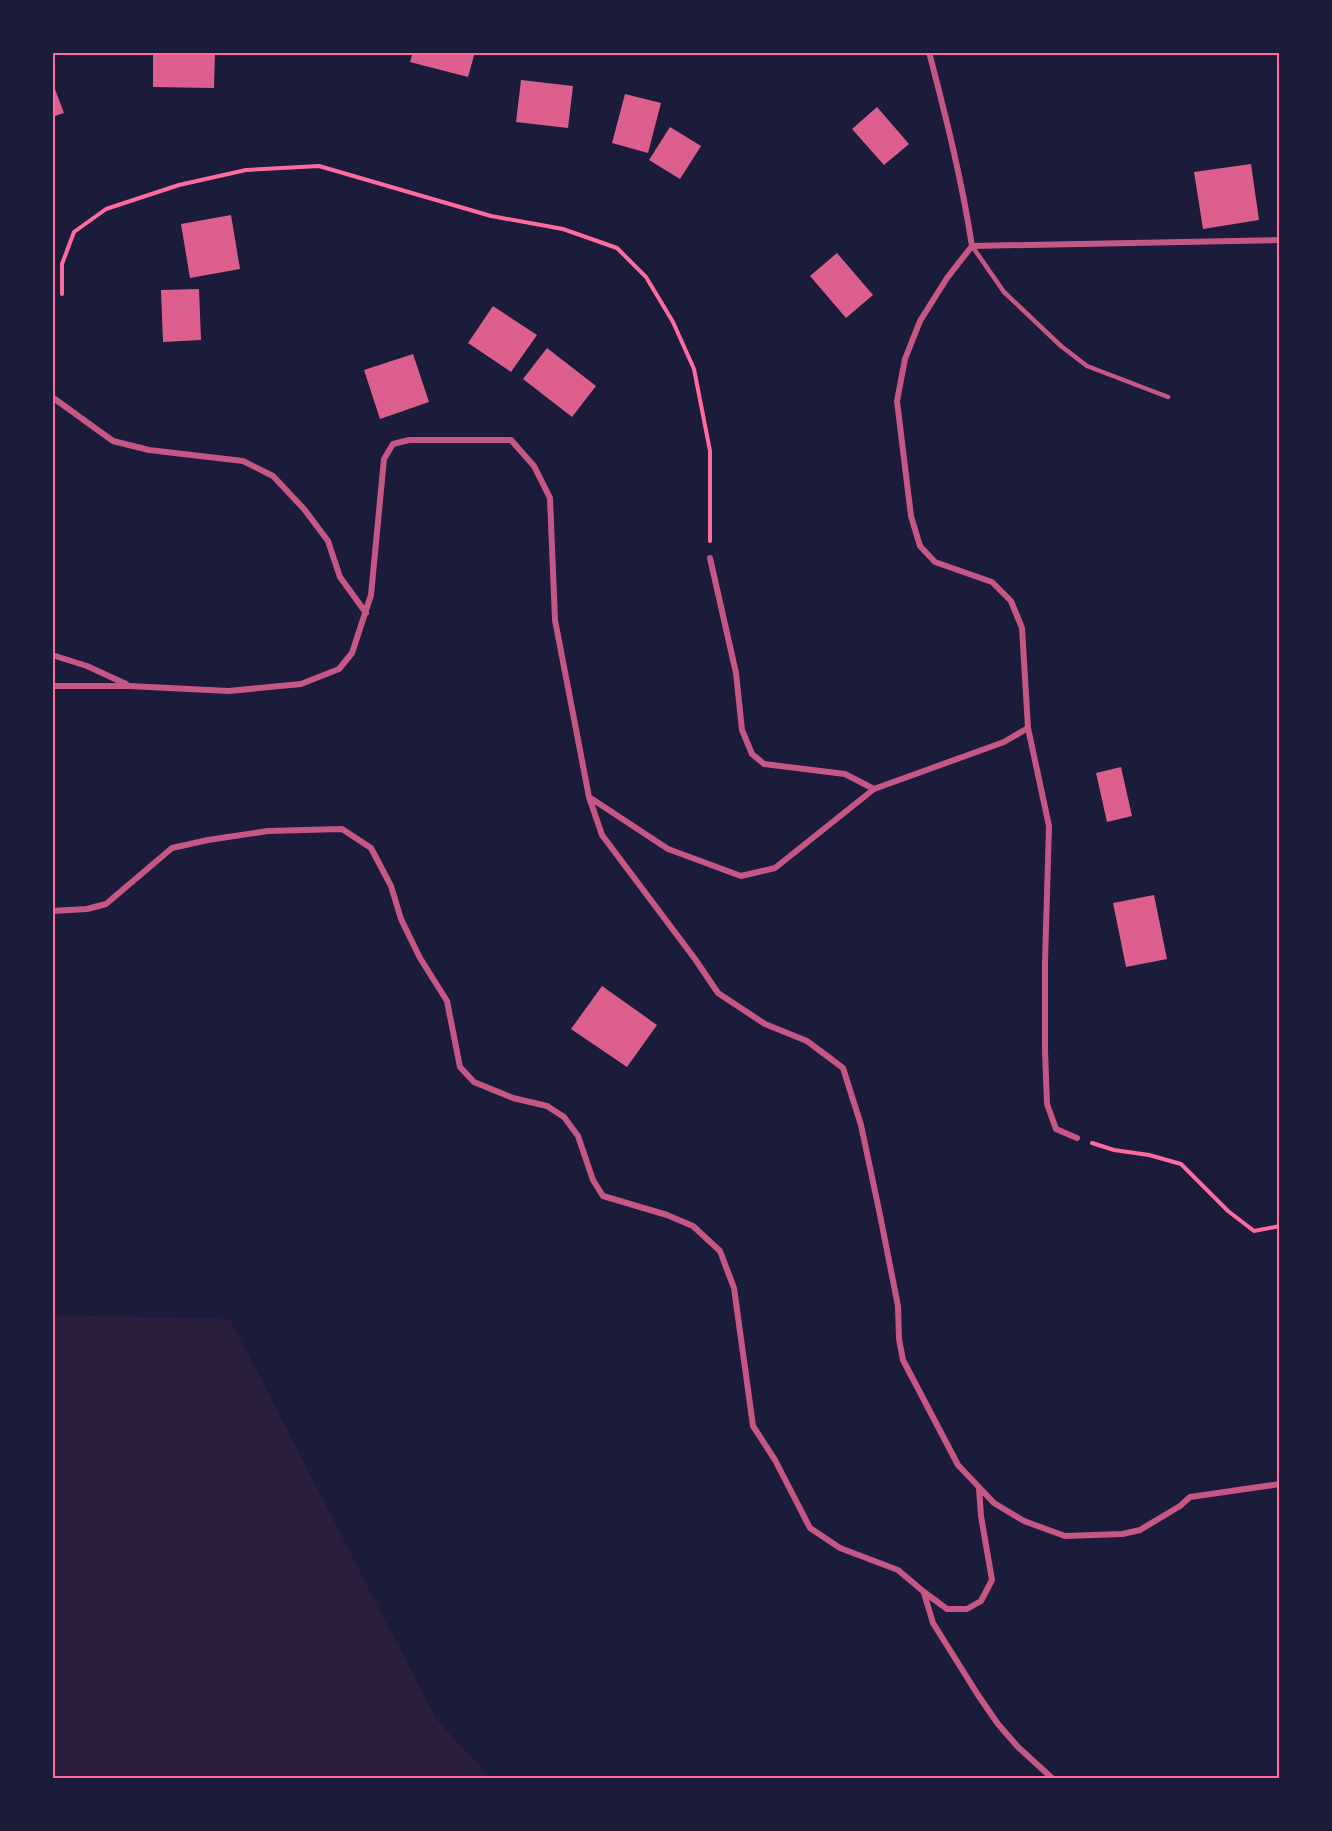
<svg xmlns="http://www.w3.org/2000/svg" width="1332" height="1831" viewBox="0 0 1332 1831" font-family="Ubuntu,sans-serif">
<rect width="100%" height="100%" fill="#1b1b3a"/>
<!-- green -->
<path fill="#2a1e3b" d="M53,1315L230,1319L436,1719L491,1778H53Z"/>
<!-- building -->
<path fill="#dd5f8e" d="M153,52H215L214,88L153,87Z
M413,52H475L468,77L410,62Z
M521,80L573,86L568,128L516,122Z
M52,81L64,113L52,117Z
M625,94L661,103L648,153L612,143Z
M877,107L909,144L884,165L852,129Z
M670,127L701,146L680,179L649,160Z
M1251,164L1259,220L1203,229L1194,172Z
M231,215L240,269L190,278L181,224Z
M837,253L873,295L846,318L810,276Z
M199,289L201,340L163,342L161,290Z
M493,306L537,335L511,372L468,343Z
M547,348L596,386L572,417L523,379Z
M413,354L429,402L380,419L364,370Z
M1121,767L1132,816L1107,822L1096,773Z
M1154,895L1167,959L1126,967L1113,903Z
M602,986L657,1025L627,1067L571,1029Z"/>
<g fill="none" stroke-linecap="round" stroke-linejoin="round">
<!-- path -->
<path stroke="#ff6b9d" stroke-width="4" d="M62,294V264L74,232L106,209L179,185L246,170L319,166L491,216L563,229L617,248L646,277L673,322L694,369L710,451V541
M1092,1143L1114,1150L1149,1155L1181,1164L1228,1211L1254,1231L1280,1226"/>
<!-- service -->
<path stroke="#c65784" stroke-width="4.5" d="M972,246L1004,292L1061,346L1087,366L1168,397"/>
<!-- minor -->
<path stroke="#c65784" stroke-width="6" d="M929,52C946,117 962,181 972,246L947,278L920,321L905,359L897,401L911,516L920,546L935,562L992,582L1011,601L1022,628L1028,728L1049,826L1045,962V1051L1047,1104L1056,1129L1077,1138
M972,246L1280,240
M52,397L113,441L149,450L243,461L273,476L304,509L328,541L340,577L366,613
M710,558L736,673L742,730L752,754L764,764L845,774L874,789
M52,655L87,666L126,684
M52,686H129L229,691L301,684L339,669L352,653L371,595L384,459L393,444L409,440H511L534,466L550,498L555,620L589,797L668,849L741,876L775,868L874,789L1004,742L1028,728
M589,797L602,835L695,959L718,993L765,1024L807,1041L843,1068L861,1125L880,1215L898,1306L899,1339L903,1360L958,1465L994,1503L1024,1521L1065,1536L1122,1534L1140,1530L1180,1506L1190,1497L1280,1484
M52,911L87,909L106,904L172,848L208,840L268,831L342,829L371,848L391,886L401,919L420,958L447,1001L460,1067L474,1082L513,1098L547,1106L564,1117L578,1136L593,1180L603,1196L667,1215L693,1226L720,1251L734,1288L753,1426L775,1460L810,1528L840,1548L898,1570L924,1592L947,1609H967L981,1601L992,1580L981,1516L979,1488
M924,1593L933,1623L978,1695L998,1724L1018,1747L1052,1778"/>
</g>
<!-- border -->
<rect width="1332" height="1831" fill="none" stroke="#1b1b3a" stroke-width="108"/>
<rect x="54" y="54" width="1224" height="1723" fill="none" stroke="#ff6b9d" stroke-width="2"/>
</svg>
